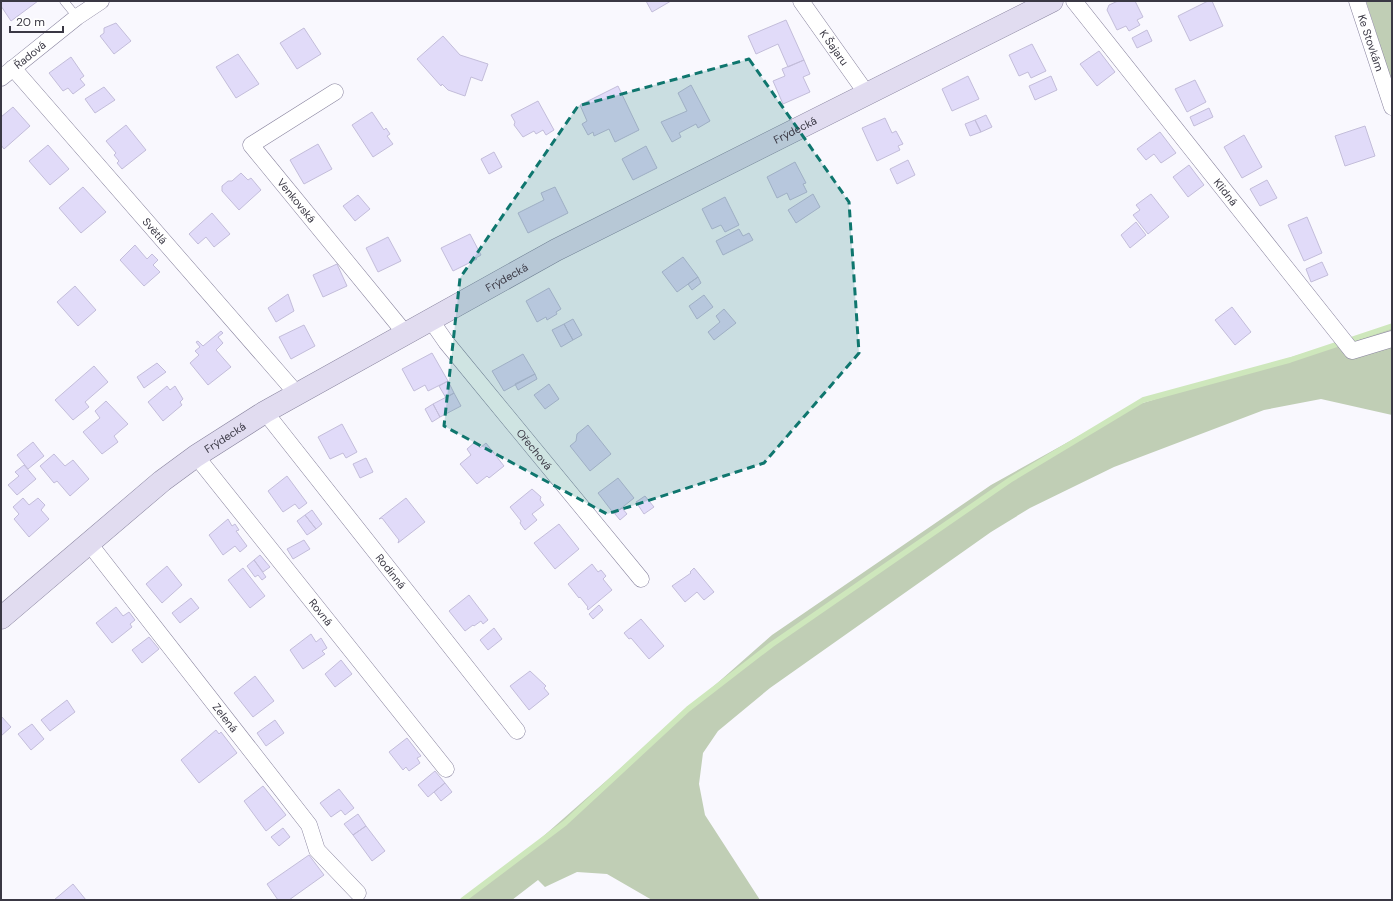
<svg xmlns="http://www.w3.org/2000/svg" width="1393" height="901" viewBox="0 0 1393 901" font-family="'DM Sans',sans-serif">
<rect width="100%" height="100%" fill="#f9f8fe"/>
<!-- green -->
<path fill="#c0ceb5" d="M1366,1H1392V83Z
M1392,326V415L1321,399L1264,410L1114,467L1030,508L991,532L770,688L718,731L703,753L699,784L705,815L760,900H652L607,874L577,872L545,887L538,880L512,900H462L522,855L772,635L991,485L1133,406Z"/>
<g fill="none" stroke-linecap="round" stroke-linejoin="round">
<!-- stream -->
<path stroke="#cee7bc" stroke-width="5.5" d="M463,900L565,823L688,709L771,645L1010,480L1143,400L1290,360L1392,326"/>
</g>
<!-- building -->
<path fill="#e1dbf9" stroke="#c3bdda" d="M1,1H38L11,21L1,6Z
M646,1H671L652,12Z
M1118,1H1135L1143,17L1137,20L1140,25L1129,31L1126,26L1117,30L1107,10L1109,5Z
M1208,1H1212L1223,26L1190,41L1178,16Z
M786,20L804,60L788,67L778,44L756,54L748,36Z
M116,23L131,41L114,54L100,36L104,33V28Z
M304,28L321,54L297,69L280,43Z
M1147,30L1152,41L1137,48L1132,38Z
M443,36L460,55L488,64L482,81L471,77L465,96L448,90L442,84L441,86L417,59Z
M1032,44L1046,71L1031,78L1028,72L1019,76L1009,55Z
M1099,51L1115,72L1097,86L1080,64Z
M238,54L259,84L236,98L216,67Z
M71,57L84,76L80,79L85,85L73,94L68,88L63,91L49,73Z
M804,60L810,74L803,77L810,92L783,104L773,81L785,76L782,69Z
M968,76L979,99L952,111L942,89Z
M1051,76L1057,90L1035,100L1029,86Z
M1195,80L1206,102L1187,112L1175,89Z
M691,85L710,121L698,128L696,124L679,133L681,137L672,142L661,122L687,111L678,93Z
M618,86L639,130L615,142L609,129L594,136L593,132L588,135L582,124L587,121L580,105Z
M104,87L115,100L95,113L85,99Z
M538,101L554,130L546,135L543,130L536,134L534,131L523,137L514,125L515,122L511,115Z
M13,107L30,126L4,149L1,145V117Z
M1209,108L1213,117L1194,126L1190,117Z
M372,112L384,130L386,128L390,134L387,136L393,144L373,157L352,125Z
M986,115L992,127L981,132L975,120Z
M885,118L892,133L896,131L903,144L898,146L900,150L877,161L862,128Z
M975,120L981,132L970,136L965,124Z
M126,125L146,150L122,169L117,163L119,161L114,155L116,153L106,141Z
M1365,126L1375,156L1345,166L1335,136Z
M1160,132L1176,153L1161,163L1154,154L1146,160L1137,149Z
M1244,135L1262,167L1242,178L1224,147Z
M318,144L332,169L304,184L290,160Z
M48,145L69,169L50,185L29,161Z
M646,146L657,168L633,180L622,159Z
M494,152L502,167L489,174L481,159Z
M908,160L915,175L897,184L890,169Z
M795,162L806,183L803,184L807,192L790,200L787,193L777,198L767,177Z
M1189,165L1204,185L1188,197L1173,177Z
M241,173L248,180L251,178L261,190L239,210L222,191V186L228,181H232Z
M1267,180L1277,198L1260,206L1250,189Z
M83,187L106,212L81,233L59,208Z
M555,187L568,213L528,233L518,213L544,200L541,193Z
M813,194L820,207L796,223L788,210Z
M1151,194L1169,217L1148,234L1133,215L1140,210L1136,205Z
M358,195L370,209L355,221L343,206Z
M725,197L739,225L725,232L721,225L712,229L702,209Z
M212,213L230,234L214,247L206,237L198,244L189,234Z
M1307,217L1322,253L1304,261L1288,225Z
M1136,222L1146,235L1130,248L1121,235Z
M739,229L743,236L749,233L753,240L723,255L716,241Z
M470,234L481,255L476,258L477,259L453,271L441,248Z
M388,237L401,261L378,272L366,248Z
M135,245L147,259L152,254L158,260L153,265L160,272L144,286L120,260Z
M683,257L698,277L677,292L662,272Z
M1322,262L1328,275L1311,282L1306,269Z
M337,264L347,286L323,297L313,275Z
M698,277L701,283L692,290L688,284Z
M75,286L96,310L78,326L57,302Z
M549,288L561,309L556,312L557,314L547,320L546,317L537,322L526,301Z
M288,294L294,311L276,322L268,308Z
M704,295L713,307L697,319L689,306Z
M1232,307L1251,332L1235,345L1215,320Z
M724,309L736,323L714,340L708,332L720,322L716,316Z
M573,319L582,335L573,340L564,324Z
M564,324L573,340L561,347L552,330Z
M304,325L315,346L291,359L279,337Z
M221,331L223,333L218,337L223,343L216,350L231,367L208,385L190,363L199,355L195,351L200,347L196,342L198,341L203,346Z
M432,353L448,381L428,391L425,385L414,391L402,369Z
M523,354L535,374L504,391L492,371Z
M157,363L166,372L144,388L137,377Z
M94,366L108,382L85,402L89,407L73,420L55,400Z
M535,374L537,379L518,390L515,384Z
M448,381L454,393L446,398L439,386Z
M549,384L559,399L545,409L534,395Z
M167,386L170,390L175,386L183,399L180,402L182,405L163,421L148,402Z
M454,393L461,406L440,417L433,404Z
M106,401L128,424L114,436L118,442L102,454L83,432L100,418L95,411Z
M433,404L440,417L432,422L425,409Z
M342,424L357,452L346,458L343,453L330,459L318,437Z
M588,425L611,454L590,471L570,446L576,441L577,434Z
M33,442L44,456L28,469L17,455Z
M475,442L480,448L486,443L504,466L489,478L487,476L477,484L460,464L471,455L467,449Z
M54,454L65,466L73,460L89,479L70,496L57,481L54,483L40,466Z
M366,458L373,472L360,478L353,464Z
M24,465L36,479L17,495L8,485L19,476L15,472Z
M287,476L307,503L299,509L295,504L283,512L268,491Z
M618,478L634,498L614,514L598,493Z
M532,489L541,497L540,500L544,505L532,514L537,520L525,530L520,523L521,521L510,507Z
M645,496L654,507L644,514L636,502Z
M23,498L29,505L38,498L45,505L41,510L49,519L29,537L14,519L19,514L13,507Z
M406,498L425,522L398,543L399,540L382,518L379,519Z
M622,508L627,514L620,520L615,514Z
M312,510L322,524L316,529L305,515Z
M305,515L316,529L307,535L297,521Z
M228,519L232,526L235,524L239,530L236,531L247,546L240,552L235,546L223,555L209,535Z
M559,524L579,549L555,569L534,543Z
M304,540L310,549L293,559L287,549Z
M260,555L270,567L263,572L254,560Z
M254,560L266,577L262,580L258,575L255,577L247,566Z
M592,564L598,572L601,570L606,576L603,579L612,590L588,610L587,608L588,607L580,597L579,598L568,584Z
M167,566L182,585L162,603L146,584Z
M243,568L265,596L250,608L228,580Z
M694,568L714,592L704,600L697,592L685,602L672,586L691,573L690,572Z
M469,595L488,620L483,624L481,621L474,626L473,625L465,631L449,611Z
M191,598L199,608L180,623L172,613Z
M599,605L603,610L593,619L589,614Z
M116,607L123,616L129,612L135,620L130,624L132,627L112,643L96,623Z
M641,619L664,646L649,659L631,638L629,639L624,633Z
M494,628L502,639L488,650L480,640Z
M311,634L316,642L321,638L327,648L322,651L325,654L303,669L290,650Z
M149,637L159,649L142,663L132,650Z
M341,660L352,674L335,687L325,674Z
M530,671L546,686L544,688L549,694L529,710L510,686Z
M255,676L274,701L253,717L234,693Z
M67,700L75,712L50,731L41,720Z
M1,716L11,727L1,736Z
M275,720L284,733L266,746L257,733Z
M32,724L44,739L31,750L18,734Z
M216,730L219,734L221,732L237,753L199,783L181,760Z
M407,738L421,756L417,758L420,763L409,771L406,767L403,770L389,752Z
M435,771L445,783L428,797L418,785Z
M445,783L452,792L441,801L434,792Z
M263,786L286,815L266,831L244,801Z
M339,789L354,808L345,815L341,810L331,817L320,803Z
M358,814L366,826L353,835L344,824Z
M366,826L385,851L372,861L353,835Z
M283,828L290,837L279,846L271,837Z
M309,855L324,875L289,900H278L267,884Z
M73,884L86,900H54Z"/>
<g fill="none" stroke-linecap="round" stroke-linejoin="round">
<!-- lane casing -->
<g stroke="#88839e" stroke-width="9">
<path id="lane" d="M64,1L77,17"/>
</g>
<!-- street casing -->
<g stroke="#88839e" stroke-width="17">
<g id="street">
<path id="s1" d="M801,1L867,94"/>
<path id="s2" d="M1074,1L1352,351L1392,339"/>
<path id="s3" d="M1357,1L1392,107"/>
<path id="s4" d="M13,68L297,394"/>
<path id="s5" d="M1,78L77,17L101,1"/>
<path id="s6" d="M335,92L251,145L405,333"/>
<path id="s7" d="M430,319L446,342L641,579"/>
<path id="s8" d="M265,412L517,731"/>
<path id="s9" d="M196,456L446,769"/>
<path id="s10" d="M88,542L309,825L317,850L358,893"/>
</g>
</g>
<!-- secondary casing -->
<g stroke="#88839e" stroke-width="23">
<g id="secondary">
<path id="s11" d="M1,618L162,481L196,456L265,412L556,250L1052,1"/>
</g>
</g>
<!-- lane -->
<use href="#lane" stroke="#fff" stroke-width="8"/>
<!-- street -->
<use href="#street" stroke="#fff" stroke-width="16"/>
<!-- secondary -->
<use href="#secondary" stroke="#e1dcf0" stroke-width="22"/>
</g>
<!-- marked area -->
<path fill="#0f766e" fill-opacity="0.2" stroke="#0f766e" stroke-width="3" stroke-dasharray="8 5" stroke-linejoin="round" d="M749,59L849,202L859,353L764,463L607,514L444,426L460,278L578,106Z"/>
<g text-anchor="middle" stroke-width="3" stroke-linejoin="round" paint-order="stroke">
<!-- street labels -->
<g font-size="11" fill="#3a3844" stroke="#fff">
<text dy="4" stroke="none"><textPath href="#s3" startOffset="44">Ke Stovkám</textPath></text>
<text dy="4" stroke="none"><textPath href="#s1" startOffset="57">K Šajaru</textPath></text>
<text dy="4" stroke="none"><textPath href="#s5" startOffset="37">Řadová</textPath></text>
<text dy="4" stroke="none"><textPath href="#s11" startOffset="936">Frýdecká</textPath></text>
<text dy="4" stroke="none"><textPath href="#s2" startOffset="244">Klidná</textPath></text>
<text dy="4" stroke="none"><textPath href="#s6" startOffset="171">Venkovská</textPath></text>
<text dy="4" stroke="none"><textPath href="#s4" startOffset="216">Světlá</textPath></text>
<text dy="4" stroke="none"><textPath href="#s11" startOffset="612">Frýdecká</textPath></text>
<text dy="4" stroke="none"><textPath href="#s11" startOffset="288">Frýdecká</textPath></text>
<text dy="4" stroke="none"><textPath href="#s7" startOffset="167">Ořechová</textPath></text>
<text dy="4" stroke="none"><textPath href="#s8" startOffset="203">Rodinná</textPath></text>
<text dy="4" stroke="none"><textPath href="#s9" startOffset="200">Rovná</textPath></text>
<text dy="4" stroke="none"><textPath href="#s10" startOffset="223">Zelená</textPath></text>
</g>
</g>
<!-- border -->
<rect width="1393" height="901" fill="none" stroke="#3a3844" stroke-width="4"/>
<!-- scale -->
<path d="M10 26v6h53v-6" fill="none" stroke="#3a3844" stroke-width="2"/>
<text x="16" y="26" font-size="12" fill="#3a3844" stroke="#ffffff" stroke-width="3" paint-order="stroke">20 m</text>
</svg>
